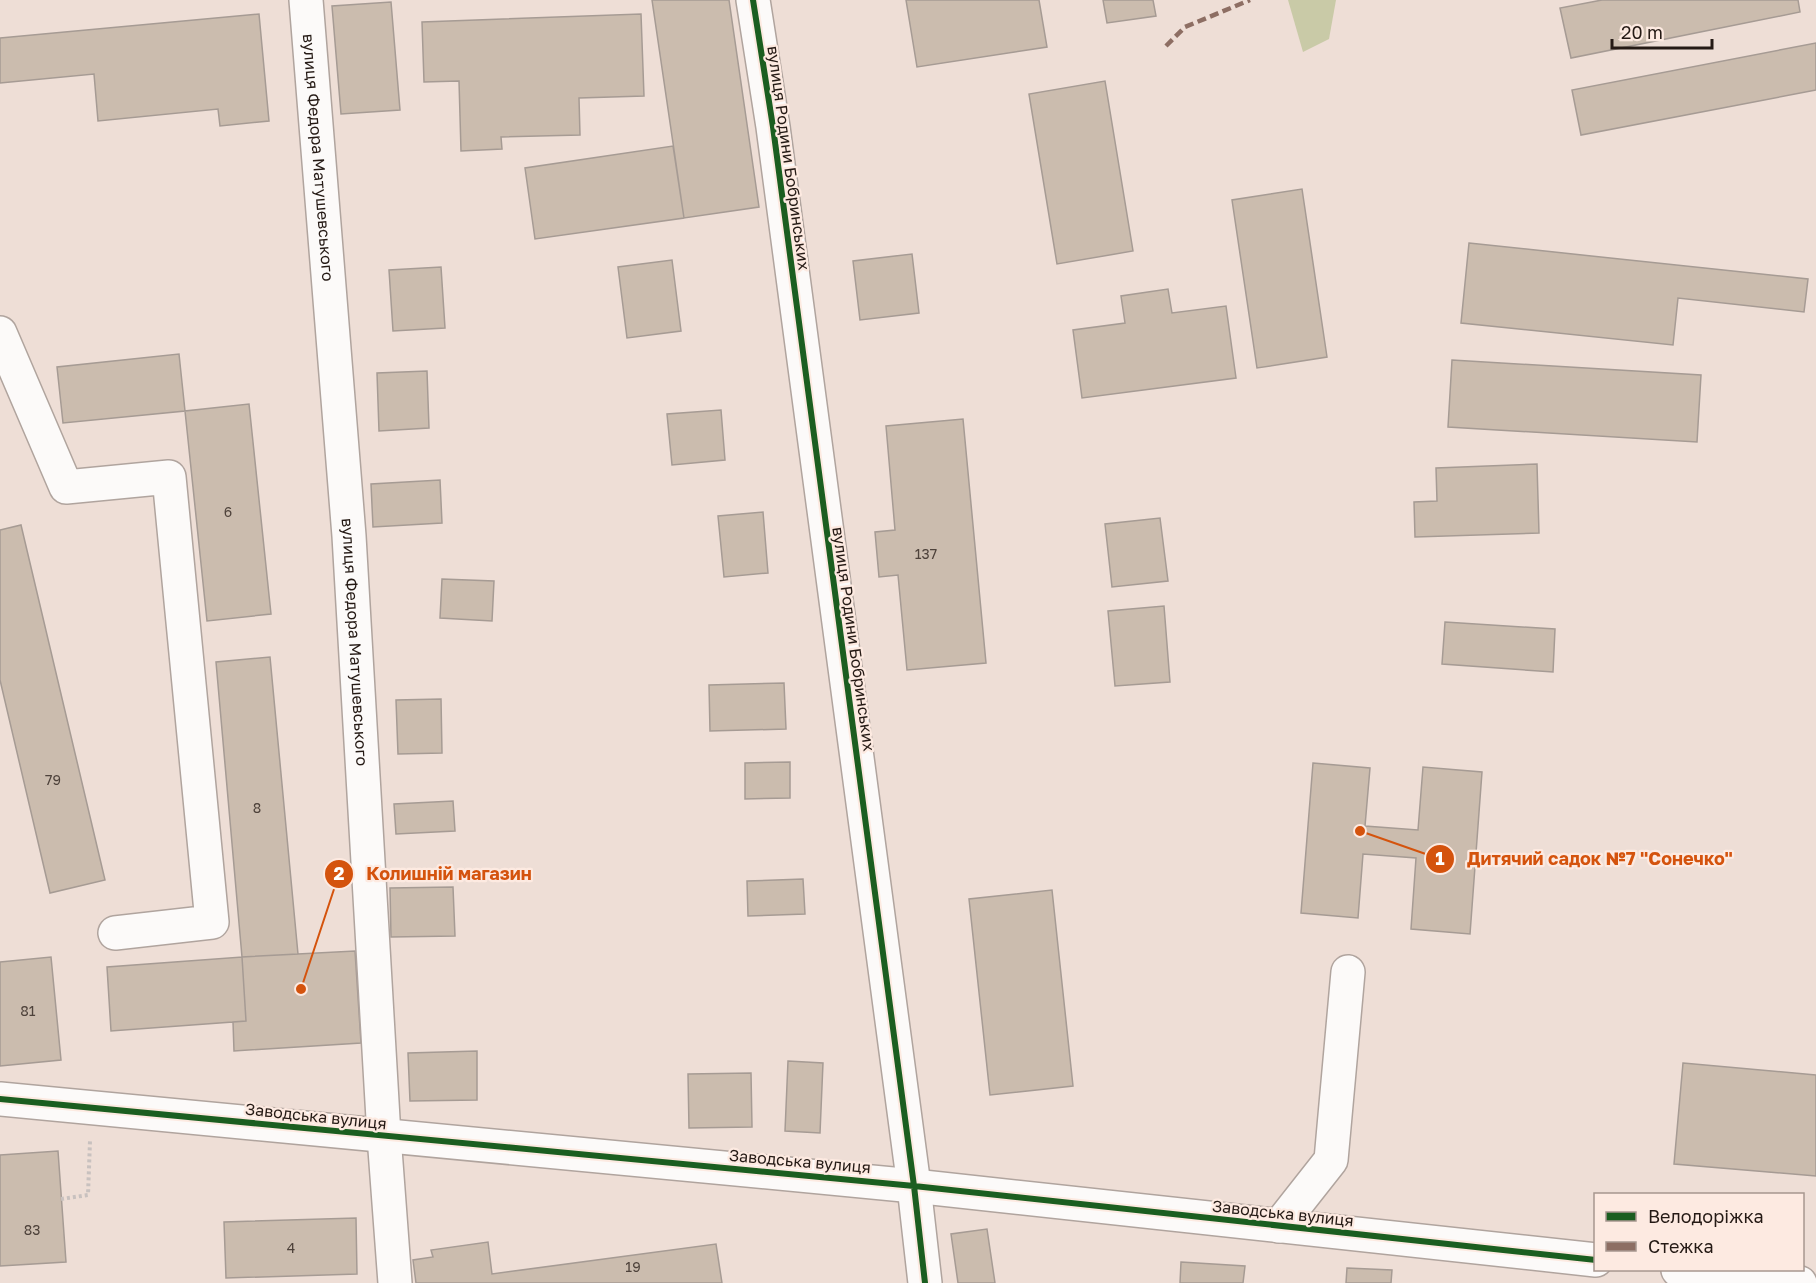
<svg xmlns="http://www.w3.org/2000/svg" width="1816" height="1283" viewBox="0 0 1816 1283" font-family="'Golos Text',sans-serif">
<rect width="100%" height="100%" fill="#eeded6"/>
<!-- green -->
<path fill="#c9caa7" d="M1288,0H1336L1329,39L1303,52Z"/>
<!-- building -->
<path fill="#cbbcae" stroke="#a69b94" stroke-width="1.5" d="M652,0H729L759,207L684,218Z
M906,0H1039L1047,47L917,67Z
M1103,0H1153L1156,16L1107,23Z
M1602,0H1798L1800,12L1571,58L1560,8Z
M391,2L400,110L341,114L332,6Z
M259,14L269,121L220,126L218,109L98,121L94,74L0,83V38Z
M641,14L644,96L579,98L580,135L501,137L502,149L461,151L459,81L424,82L422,22Z
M1816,43V90L1581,135L1572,90Z
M1105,81L1133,251L1057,264L1029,94Z
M673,146L684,218L535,239L525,168Z
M1302,189L1327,357L1257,368L1232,200Z
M1469,243L1808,279L1804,312L1678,298L1673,345L1461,323Z
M912,254L919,313L860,320L853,261Z
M672,260L681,331L627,338L618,267Z
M441,267L445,328L393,331L389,270Z
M1168,289L1172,313L1226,306L1236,378L1082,398L1073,330L1125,323L1121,296Z
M179,354L185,411L63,423L57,367Z
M1452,360L1701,375L1697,442L1448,427Z
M427,371L429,428L379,431L377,373Z
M249,404L271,614L207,621L185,411Z
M721,410L725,460L672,465L667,414Z
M963,419L986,663L907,670L898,575L879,577L875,532L895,530L886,426Z
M1537,464L1539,533L1415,537L1414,502L1437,501L1436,468Z
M440,480L442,523L373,527L371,484Z
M763,512L768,573L724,577L718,516Z
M1160,518L1168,581L1112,587L1105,524Z
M21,525L105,880L50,893L0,680V530Z
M442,579L494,581L492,621L440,618Z
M1164,606L1170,682L1115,686L1108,611Z
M1445,622L1555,629L1553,672L1442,664Z
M270,657L298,954L242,957L216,662Z
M784,683L786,729L710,731L709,685Z
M441,699L442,753L398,754L396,700Z
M790,762V798L745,799V763Z
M1313,763L1370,768L1365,826L1418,830L1423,767L1482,772L1470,934L1411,929L1416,858L1363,854L1358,918L1301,913Z
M453,801L455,831L396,834L394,804Z
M803,879L805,914L748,916L747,881Z
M453,887L455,936L391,937L390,888Z
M1052,890L1073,1086L990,1095L969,899Z
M355,951L361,1043L234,1051L233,1022L246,1021L242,957Z
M51,957L61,1060L0,1066V962Z
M242,957L246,1021L111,1031L107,967Z
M477,1051V1100L410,1101L408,1053Z
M788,1061L823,1063L820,1133L785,1131Z
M1683,1063L1816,1075V1176L1674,1164Z
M751,1073L752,1127L689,1128L688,1074Z
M58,1151L66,1262L0,1266V1155Z
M356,1218L357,1274L226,1278L224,1222Z
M987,1229L995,1283H958L951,1234Z
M488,1242L492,1274L716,1244L722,1283H416L413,1260L433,1257L431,1250Z
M1181,1262L1245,1266L1243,1283H1180Z
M1347,1268L1392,1270L1391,1283H1346Z"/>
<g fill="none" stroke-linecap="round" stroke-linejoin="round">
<!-- minor casing -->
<g stroke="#b0a49e" stroke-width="36">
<g id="minor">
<path id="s1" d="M306,0L349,536L384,1136L395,1283"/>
<path d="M753,0L773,127L914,1186L925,1283"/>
<path d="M0,333L66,487L169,477L212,922L115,933"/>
<path d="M0,1099L914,1186L1596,1260"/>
<path d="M1279,1226L1331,1160L1348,972"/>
<path d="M1678,1270L1800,1283"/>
</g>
</g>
<!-- path -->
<path stroke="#c8c1bf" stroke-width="4" stroke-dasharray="3 3" stroke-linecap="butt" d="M61,1199L88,1195L90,1141"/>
<!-- minor -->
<use href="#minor" stroke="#fcfaf9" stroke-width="33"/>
<!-- quiet -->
<path stroke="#8d6e63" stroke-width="4.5" stroke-dasharray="9 4.5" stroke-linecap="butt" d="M1166,46L1185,27L1250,0"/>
<!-- cycleway casing -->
<g stroke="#fdeae1" stroke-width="10">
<path id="cycleway" d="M753,0L773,127L914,1186L925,1283
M0,1099L914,1186L1596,1260"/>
</g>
<!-- cycleway -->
<use href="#cycleway" stroke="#1b5e20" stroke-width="6"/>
</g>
<g text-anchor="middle" stroke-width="4.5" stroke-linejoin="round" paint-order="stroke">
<!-- number labels -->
<g font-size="14" fill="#4e423b">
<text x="228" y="517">6</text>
<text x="926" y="559">137</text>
<text x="53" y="785">79</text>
<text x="257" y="813">8</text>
<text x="28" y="1016">81</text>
<text x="32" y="1235">83</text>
<text x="291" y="1253">4</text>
<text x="633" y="1272">19</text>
</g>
<!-- street labels -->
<g font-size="16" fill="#251a15" stroke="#fdeae1">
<text dy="6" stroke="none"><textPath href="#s1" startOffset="158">вулиця Федора Матушевського</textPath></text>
<text transform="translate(789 158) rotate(82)" y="6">вулиця Родини Бобринських</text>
<text transform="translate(854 639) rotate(82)" y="6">вулиця Родини Бобринських</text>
<text dy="6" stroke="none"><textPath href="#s1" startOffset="644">вулиця Федора Матушевського</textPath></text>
<text transform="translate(316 1116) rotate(6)" y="6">Заводська вулиця</text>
<text transform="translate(800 1161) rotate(5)" y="6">Заводська вулиця</text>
<text transform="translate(1283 1213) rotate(6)" y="6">Заводська вулиця</text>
</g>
</g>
<!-- callouts -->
<path fill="none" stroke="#d4530d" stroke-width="2" d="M1360 831L1440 859M301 989L339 874"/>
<g fill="#d4530d" stroke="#fdeae1" stroke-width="2">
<circle cx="1360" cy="831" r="6"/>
<circle cx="301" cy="989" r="6"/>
<circle cx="1440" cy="859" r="15"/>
<circle cx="339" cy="874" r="15"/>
</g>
<g font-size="18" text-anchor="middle" font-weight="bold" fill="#fff">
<text x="1440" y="865">1</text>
<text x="339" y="880">2</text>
</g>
<g font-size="18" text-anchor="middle" font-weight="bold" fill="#d4530d" stroke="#fdeae1" stroke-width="4.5" stroke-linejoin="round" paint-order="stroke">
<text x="1600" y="865">Дитячий садок №7 "Сонечко"</text>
<text x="449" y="880">Колишній магазин</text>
</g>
<!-- legend -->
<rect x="1594" y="1193" width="210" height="78" fill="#fdeae1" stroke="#a7978f" stroke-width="1.5"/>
<rect x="1606" y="1212" width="30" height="9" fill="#1b5e20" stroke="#a7978f" stroke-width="1.5"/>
<text x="1648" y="1223" font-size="18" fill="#251a15">Велодоріжка</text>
<rect x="1606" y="1242" width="30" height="9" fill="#8d6e63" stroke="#a7978f" stroke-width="1.5"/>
<text x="1648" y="1253" font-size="18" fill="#251a15">Стежка</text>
<!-- scale -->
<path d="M1612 39v9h100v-9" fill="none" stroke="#251a15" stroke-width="3"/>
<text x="1621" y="39" font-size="18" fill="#251a15" stroke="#fdeae1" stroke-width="4.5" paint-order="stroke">20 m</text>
</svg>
